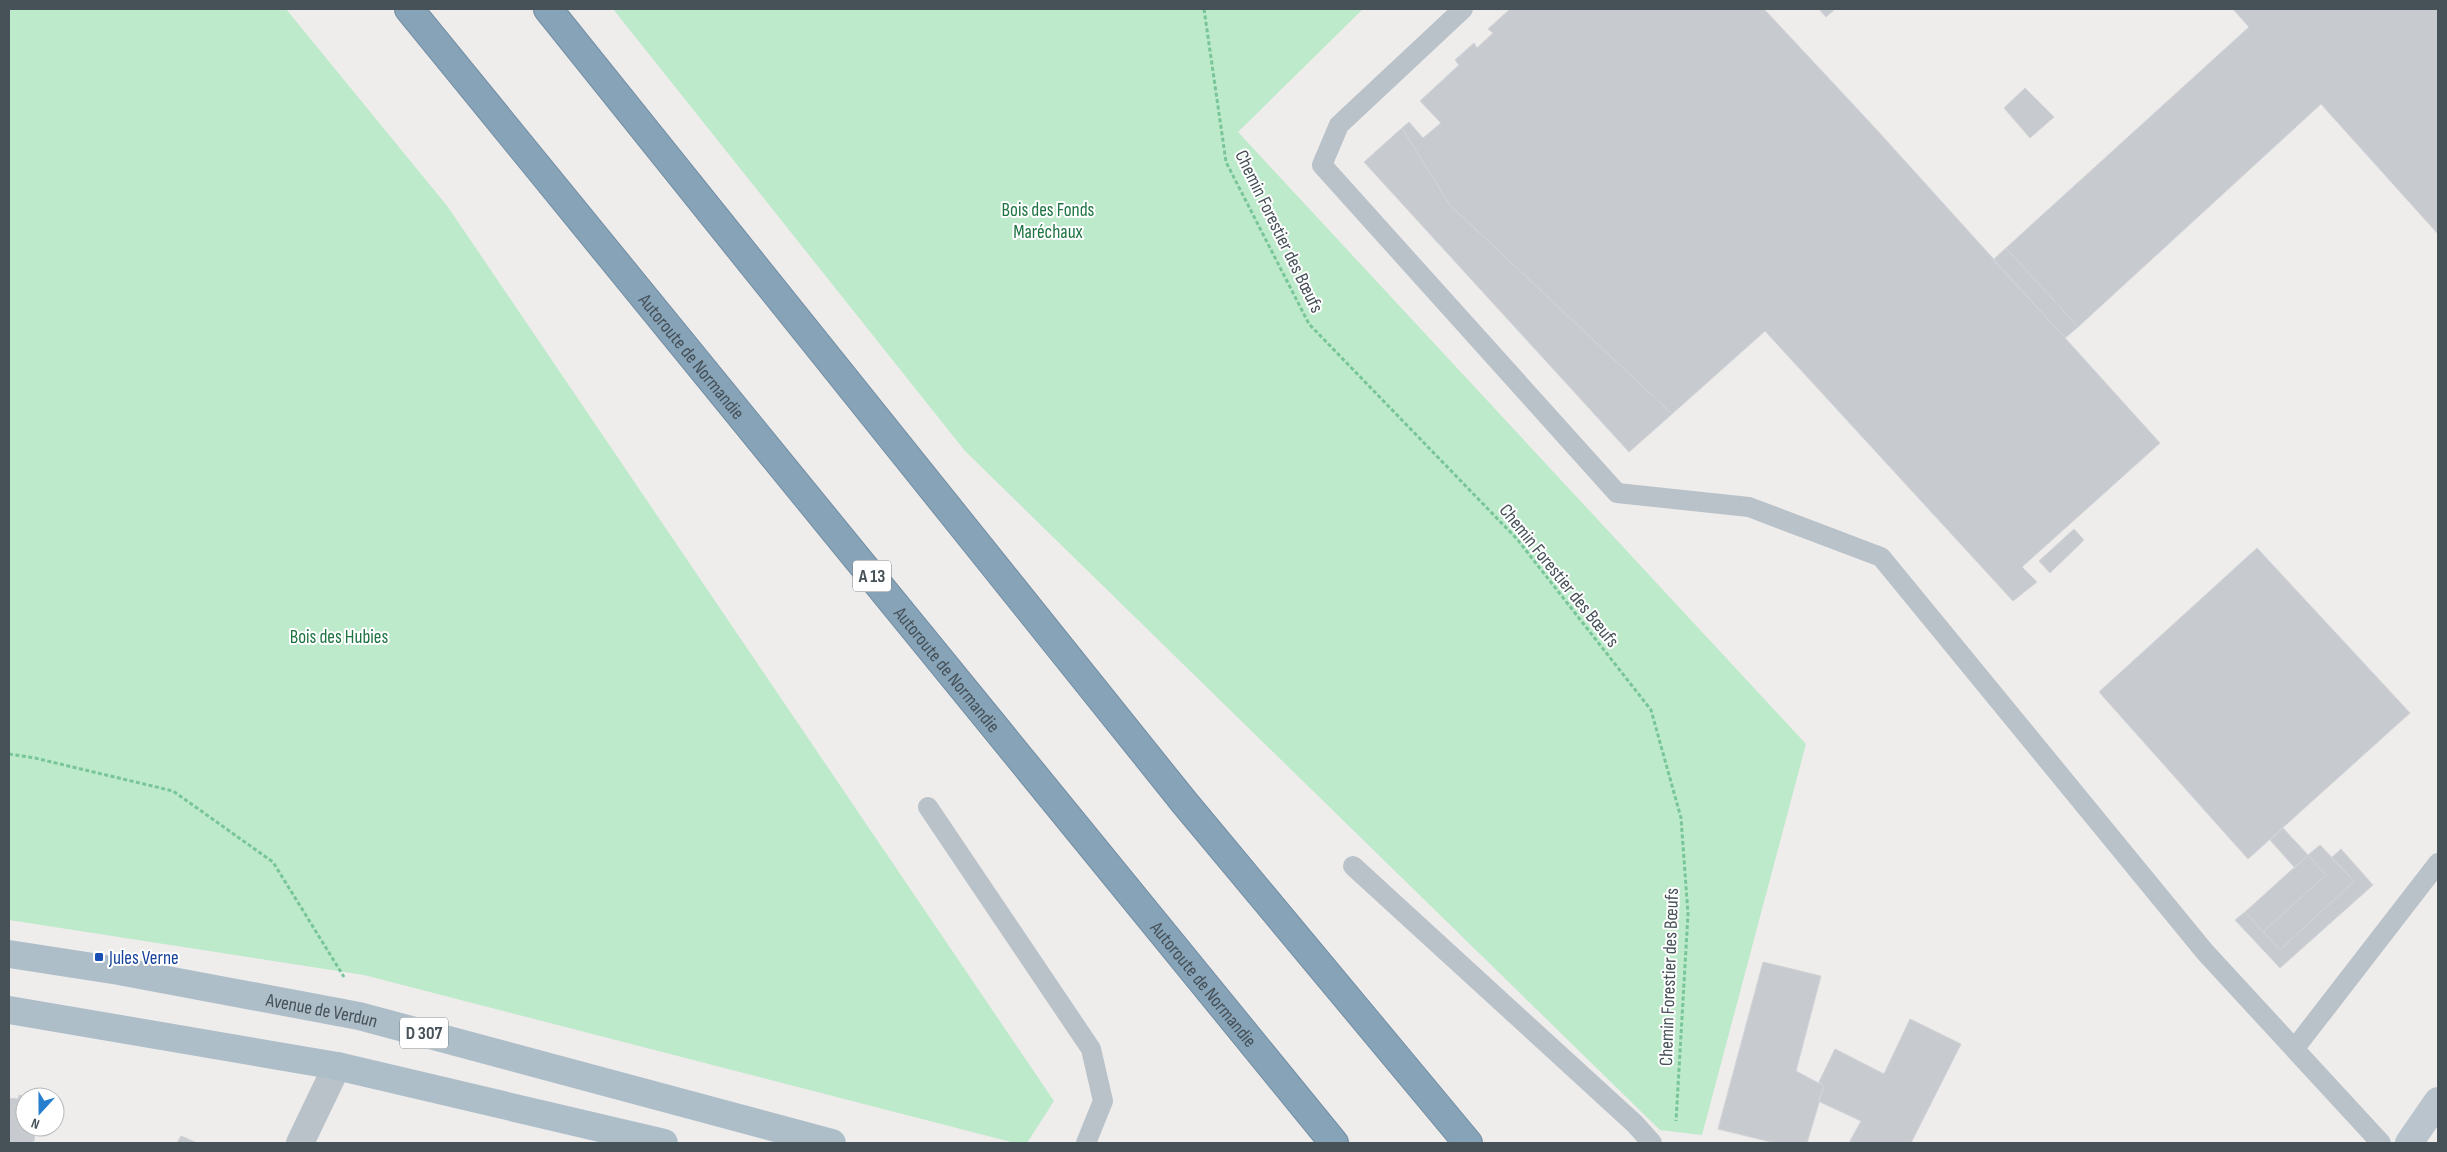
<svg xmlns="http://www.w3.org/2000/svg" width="2447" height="1152" viewBox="0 0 2447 1152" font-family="'Sofia Sans Condensed',sans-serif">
<rect width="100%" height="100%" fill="#efecec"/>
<!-- green -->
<path fill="#bdeaca" d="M9,9H286L448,207L1054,1101L1027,1143H1015L364,975L9,920Z
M613,9H1363L1238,132L1806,744L1702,1135L1660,1130L965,451Z"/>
<!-- building -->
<path fill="#c7cacf" stroke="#d0d3d7" d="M1510,9H1764L1876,129L2160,443L2022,567L2037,582L2013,601L1765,331L1672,414L1450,205L1402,128L1409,122L1423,138L1441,123L1420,101L1459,65L1455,60L1474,43L1477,48L1493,33L1488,29Z
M1819,9H1835L1826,17Z
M2233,9H2438V234L2321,104L2078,327L2006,248L2249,27Z
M2025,88L2054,117L2030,138L2004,108Z
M1402,128L1450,205L1672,414L1629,452L1364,162Z
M2006,248L2078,327L2065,338L1993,260Z
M2074,529L2084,540L2050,573L2039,561Z
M2257,548L2410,713L2248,859L2099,692Z
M2283,828L2308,855L2295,868L2270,840Z
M2320,845L2354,881L2280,950L2263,932L2326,875L2308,855Z
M2341,849L2373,885L2280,968L2235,920L2245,912L2280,950L2354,881L2331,858Z
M2308,855L2326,875L2263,932L2245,912Z
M1763,962L1821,976L1796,1071L1824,1086L1807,1143H1775L1718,1129Z
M1910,1019L1961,1044L1911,1143H1849L1861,1121L1818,1101L1824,1086L1819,1082L1835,1049L1884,1074Z
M19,1095L28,1097H25V1127H36L34,1141L31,1143H9V1098L18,1099Z
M181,1136L197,1143H177Z"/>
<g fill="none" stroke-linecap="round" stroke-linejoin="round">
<!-- highway casing -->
<g stroke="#728ea3" stroke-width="30">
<g id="highway">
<path id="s2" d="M409,9L1334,1143"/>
<path d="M548,9L1184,802L1468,1143"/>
</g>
</g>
<!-- path -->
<path stroke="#78c598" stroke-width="3" stroke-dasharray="4 2.5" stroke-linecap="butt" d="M1204,9L1226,162L1309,324L1517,539L1651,710L1681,818L1688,914L1676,1121
M9,754L35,758L173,791L273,862L344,977"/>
<!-- lane -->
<path stroke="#b8c2c8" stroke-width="20" d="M1463,9L1339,125L1322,165L1617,493L1749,507L1881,557L2205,952L2381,1143
M928,807L1091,1049L1103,1101L1086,1143
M1353,866L1635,1124L1652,1143
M2295,1048L2438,863"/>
<!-- street -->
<path stroke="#b8c2c8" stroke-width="28" d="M300,1143L337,1066"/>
<!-- secondary -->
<path stroke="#b9c4cd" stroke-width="28" d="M2409,1143L2438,1101"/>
<!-- primary -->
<g stroke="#adbec9" stroke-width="28">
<path id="s1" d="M9,954L119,971L359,1016L832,1143"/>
<path d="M9,1010L337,1066L664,1143"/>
</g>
<!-- highway -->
<use href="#highway" stroke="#87a3b8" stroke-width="28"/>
</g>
<!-- markers -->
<rect fill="#1a4fb4" stroke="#fff" stroke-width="2" x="94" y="952" width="10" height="10" rx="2.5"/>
<g text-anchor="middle" stroke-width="4" stroke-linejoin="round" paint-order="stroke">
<!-- shield labels -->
<g fill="#fff" stroke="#7e858a" stroke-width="1">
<rect x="853" y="560.5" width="38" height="31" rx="4"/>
<rect x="400" y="1017.5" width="48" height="31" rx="4"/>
</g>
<g font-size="18" font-weight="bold" fill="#465158">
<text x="872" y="582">A 13</text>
<text x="424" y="1039">D 307</text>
</g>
<!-- park labels -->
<g font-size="19" fill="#1d7341" stroke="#fff">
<text x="1048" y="216">Bois des Fonds<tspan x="1048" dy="22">Maréchaux</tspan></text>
<text x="339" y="643">Bois des Hubies</text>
</g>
<!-- street labels -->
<g font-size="19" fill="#465158" stroke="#fff">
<text transform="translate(1280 231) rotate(64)" y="7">Chemin Forestier des Bœufs</text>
<text dy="7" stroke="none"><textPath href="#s2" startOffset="448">Autoroute de Normandie</textPath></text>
<text transform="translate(1560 575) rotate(51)" y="7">Chemin Forestier des Bœufs</text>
<text dy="7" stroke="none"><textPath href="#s2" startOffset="852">Autoroute de Normandie</textPath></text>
<text transform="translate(1668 977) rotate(-88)" y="7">Chemin Forestier des Bœufs</text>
<text dy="7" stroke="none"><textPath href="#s2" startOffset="1258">Autoroute de Normandie</textPath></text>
<text dy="7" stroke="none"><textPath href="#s1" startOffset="318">Avenue de Verdun</textPath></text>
</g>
<!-- transit labels -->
<g font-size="19" fill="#164399" stroke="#fff" text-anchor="start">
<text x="109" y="964">Jules Verne</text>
</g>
</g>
<!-- border -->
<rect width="2447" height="1152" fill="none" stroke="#465158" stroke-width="20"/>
<!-- north arrow -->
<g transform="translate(40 1112) rotate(201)"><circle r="24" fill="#ffffff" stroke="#b5b9bc"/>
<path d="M0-4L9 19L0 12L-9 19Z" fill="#267ece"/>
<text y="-8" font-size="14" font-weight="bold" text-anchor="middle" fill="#465158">N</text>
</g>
</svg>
